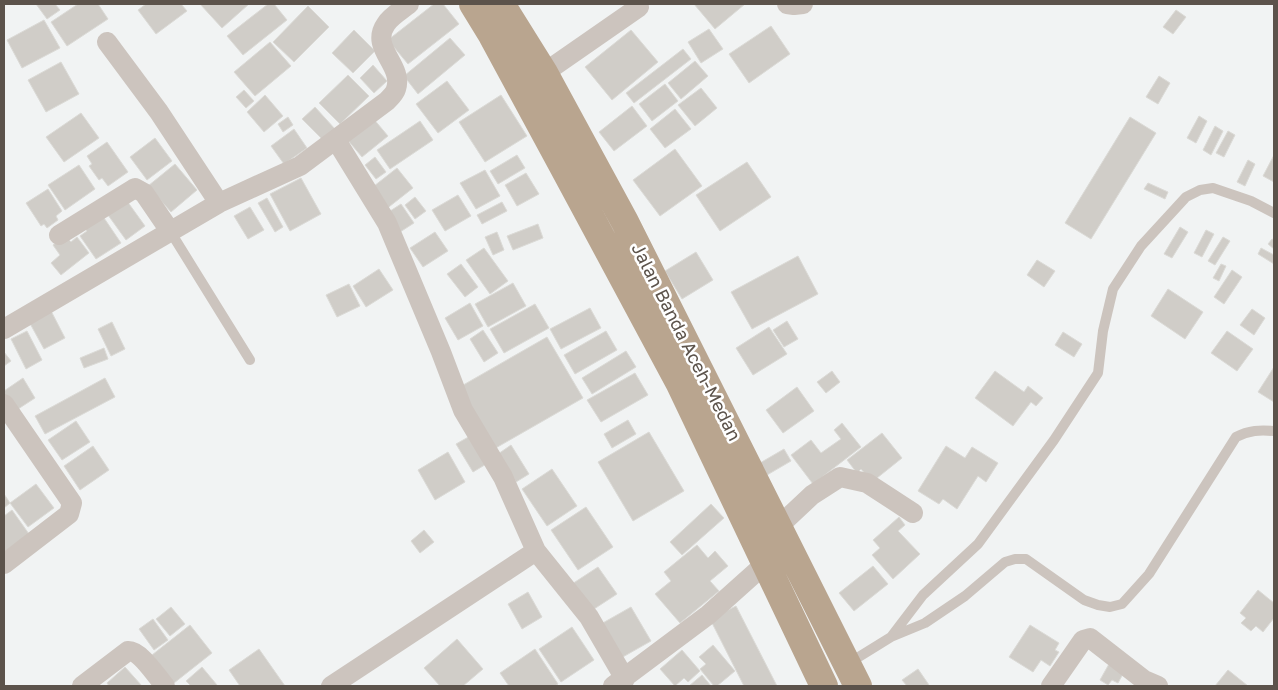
<svg xmlns="http://www.w3.org/2000/svg" width="1278" height="690" viewBox="0 0 1278 690" font-family="'Golos Text',sans-serif">
<rect width="100%" height="100%" fill="#f1f3f3"/>
<!-- building -->
<path fill="#d0cdc8" stroke="#dbdad6" d="M36,4H55L60,10L47,19Z
M78,4H98L108,19L67,46L51,22Z
M146,4H181L187,11L156,34L138,10Z
M200,4H249L222,28Z
M268,4H274L287,20L243,55L227,36Z
M434,4H443L459,24L408,64L388,40Z
M694,4H745L715,29Z
M308,6L329,27L294,62L273,42Z
M1176,10L1186,17L1173,34L1163,27Z
M44,20L60,48L22,68L7,40Z
M771,26L790,54L749,83L729,54Z
M709,29L723,49L701,63L688,42Z
M354,30L375,51L353,73L332,53Z
M631,30L658,62L612,100L585,67Z
M450,38L465,55L418,94L404,76Z
M270,42L291,66L255,96L234,72Z
M683,49L691,59L634,103L626,93Z
M695,61L708,76L681,99L668,83Z
M61,62L79,94L46,112L28,80Z
M373,65L387,81L374,93L360,78Z
M348,75L369,96L340,124L319,103Z
M1159,76L1170,83L1158,104L1146,97Z
M447,81L469,110L438,133L416,104Z
M665,84L678,101L652,121L639,104Z
M701,88L717,108L695,126L678,105Z
M244,90L254,101L246,108L236,97Z
M265,95L283,116L264,132L247,112Z
M501,95L527,136L485,162L459,122Z
M632,106L647,126L614,151L599,132Z
M315,107L335,129L323,140L302,119Z
M675,109L691,129L665,148L650,129Z
M81,113L99,138L64,162L46,137Z
M1199,116L1207,121L1196,143L1187,138Z
M288,117L293,125L283,132L278,124Z
M372,117L388,136L362,157L346,138Z
M1130,117L1156,133L1091,239L1065,223Z
M420,121L433,140L390,169L377,150Z
M1215,126L1223,131L1211,155L1203,150Z
M294,129L307,148L284,164L271,146Z
M1228,131L1235,135L1224,157L1216,153Z
M155,138L172,161L147,180L130,157Z
M107,142L128,172L108,186L102,178L99,180L89,166L92,164L87,156Z
M675,149L702,186L660,216L633,180Z
M517,155L525,168L498,184L490,171Z
M1274,155V182L1263,176Z
M375,157L386,172L376,179L365,165Z
M1248,160L1255,164L1245,186L1237,182Z
M747,162L771,197L720,231L696,195Z
M175,164L197,190L171,212L148,186Z
M79,165L95,189L65,210L48,185Z
M397,168L413,188L385,210L369,190Z
M485,170L500,196L476,209L460,183Z
M526,173L539,194L517,206L505,185Z
M301,178L321,214L290,231L270,194Z
M1148,183L1168,192L1165,199L1144,189Z
M48,189L62,211L56,216L58,220L47,228L44,224L41,226L26,203Z
M458,195L471,216L445,231L432,210Z
M415,197L426,211L415,219L405,205Z
M267,198L283,227L275,232L258,203Z
M127,201L145,226L126,240L108,215Z
M502,202L507,211L482,224L477,215Z
M401,204L414,223L400,232L387,213Z
M250,207L264,230L248,239L234,216Z
M102,215L121,243L96,259L80,236L87,231L84,227Z
M538,224L543,238L513,250L507,236Z
M1180,227L1188,232L1172,258L1164,254Z
M1206,230L1214,234L1202,257L1194,253Z
M435,232L448,251L423,267L410,248Z
M497,232L504,250L493,255L485,237Z
M65,236L71,242L77,237L89,253L61,275L51,263L60,255L53,245Z
M1223,237L1230,241L1215,265L1208,261Z
M1272,239L1274,240V249L1268,244Z
M484,248L508,281L490,294L466,260Z
M1261,248L1274,255V264L1258,254Z
M696,252L713,280L682,299L665,271Z
M798,256L818,294L752,329L731,292Z
M1037,260L1055,271L1044,287L1027,275Z
M461,264L478,287L465,297L447,274Z
M1221,264L1226,266L1219,281L1213,278Z
M379,269L393,290L366,307L353,286Z
M1232,270L1242,277L1224,304L1214,297Z
M513,283L526,306L488,327L475,304Z
M349,284L360,306L337,317L326,295Z
M1168,289L1203,312L1185,339L1151,316Z
M470,303L483,326L458,340L445,318Z
M535,304L549,328L504,353L490,329Z
M49,307L65,338L44,349L27,318Z
M590,308L601,328L561,349L550,329Z
M1252,309L1265,318L1254,335L1240,325Z
M787,321L798,339L784,347L773,330Z
M112,322L125,349L111,356L98,329Z
M769,327L787,354L753,375L736,348Z
M483,330L498,353L484,362L470,339Z
M27,331L42,360L26,369L11,339Z
M606,331L617,350L575,374L564,355Z
M1227,331L1253,349L1237,371L1211,353Z
M1063,332L1082,344L1074,357L1055,345Z
M547,337L583,398L494,449L458,388Z
M104,348L108,359L84,368L80,358Z
M626,351L636,367L592,394L582,378Z
M4,352L11,361L4,366Z
M1274,367V402L1258,392Z
M832,371L840,382L826,393L817,382Z
M995,371L1024,392L1028,386L1043,398L1036,406L1031,402L1013,426L975,398Z
M635,373L648,395L601,422L587,400Z
M23,378L35,398L15,411L4,395V391Z
M105,378L115,397L45,434L35,416Z
M797,387L814,411L783,433L766,410Z
M628,420L636,434L612,448L604,434Z
M76,421L90,442L62,460L48,440Z
M842,423L861,447L813,484L791,455L811,440L821,453L841,439L834,430Z
M649,432L684,491L633,521L598,462Z
M882,433L902,458L872,482L861,469L857,473L847,460Z
M472,435L488,463L473,472L456,444Z
M511,445L529,474L516,482L498,454Z
M93,446L109,470L80,490L64,466Z
M946,446L965,458L972,447L998,463L986,482L978,476L957,509L943,499L939,504L918,491Z
M784,449L791,461L767,475L760,463Z
M448,452L465,482L435,500L418,470Z
M552,469L577,506L547,526L522,489Z
M36,484L54,508L28,527L10,503Z
M4,494L10,503L4,508Z
M711,504L724,518L682,555L670,542Z
M586,507L613,547L578,570L551,530Z
M12,510L29,534L4,552V516Z
M899,517L905,525L898,531L920,554L893,579L872,555L880,548L873,540Z
M424,530L434,542L420,553L411,541Z
M697,545L708,558L715,551L728,566L710,581L719,591L680,623L655,594L671,581L664,572Z
M873,566L888,584L854,611L839,593Z
M598,567L617,594L591,611L572,584Z
M1258,590L1274,603V618L1263,632L1256,626L1251,631L1241,623L1246,618L1240,613Z
M528,592L542,617L522,629L508,604Z
M736,606L777,686H744L710,619Z
M171,607L185,624L170,636L156,619Z
M631,607L651,641L621,658L601,624Z
M153,619L168,640L154,650L139,629Z
M190,625L212,653L174,683L152,655Z
M1030,625L1059,643L1055,650L1059,652L1050,666L1041,660L1033,672L1009,657Z
M572,627L594,660L561,682L539,649Z
M457,639L483,669L463,686H440L424,668Z
M713,645L735,671L717,686H714L700,669L706,664L699,657Z
M259,649L285,686H240L229,670Z
M535,649L558,684L555,686H509L500,673Z
M682,650L700,671L688,682L684,678L675,686L660,669Z
M1109,664L1124,672L1118,683L1112,680L1108,685L1100,680Z
M125,667L142,686H109L107,683Z
M202,667L217,685L216,686H191L186,681Z
M918,669L929,685L927,686H907L902,680Z
M1228,670L1248,686H1215Z
M702,675L711,686H689Z"/>
<g fill="none" stroke-linecap="round" stroke-linejoin="round">
<!-- lane -->
<path stroke="#ccc4be" stroke-width="10" d="M170,231L250,360
M891,637L923,595L978,544L1054,440L1098,373L1103,331L1113,289L1141,246L1186,197L1200,190L1213,188L1251,201L1274,213
M849,663L891,637L925,623L965,596L1005,562L1015,559H1026L1084,600L1098,605L1110,607L1122,604L1149,574L1236,437C1249,430 1260,430 1274,431"/>
<!-- street -->
<path stroke="#ccc4be" stroke-width="20" d="M787,4L794,5L803,4
M107,42L159,112L219,203
M544,73L639,7
M336,140L387,223L441,352L463,410L503,477L536,551L589,617L625,679
M59,235L135,188L144,193L170,231
M4,329L219,203L300,166L387,101C390,98 395,93 396,89C404,65 369,48 386,24C391,16 402,10 409,4
M4,404L72,503L69,514L4,564
M779,526L812,495L840,477L867,483L913,513
M82,686L128,651C140,650 157,677 165,686
M331,686L536,551
M613,686L708,615L765,564
M1051,686L1083,640L1090,638L1144,680L1158,686"/>
<!-- highway -->
<path stroke="#b9a58f" stroke-width="28" d="M473,4L492,35L564,168L679,382L824,686
M501,4L544,73L625,222L858,686"/>
</g>
<g text-anchor="middle" stroke-width="5" stroke-linejoin="round" paint-order="stroke">
<!-- street labels -->
<g font-size="18" fill="#5c534b" stroke="#fff">
<text transform="translate(686 342) rotate(63)" y="6">Jalan Banda Aceh-Medan</text>
</g>
</g>
<!-- border -->
<rect width="1278" height="690" fill="none" stroke="#5c534b" stroke-width="10"/>
</svg>
